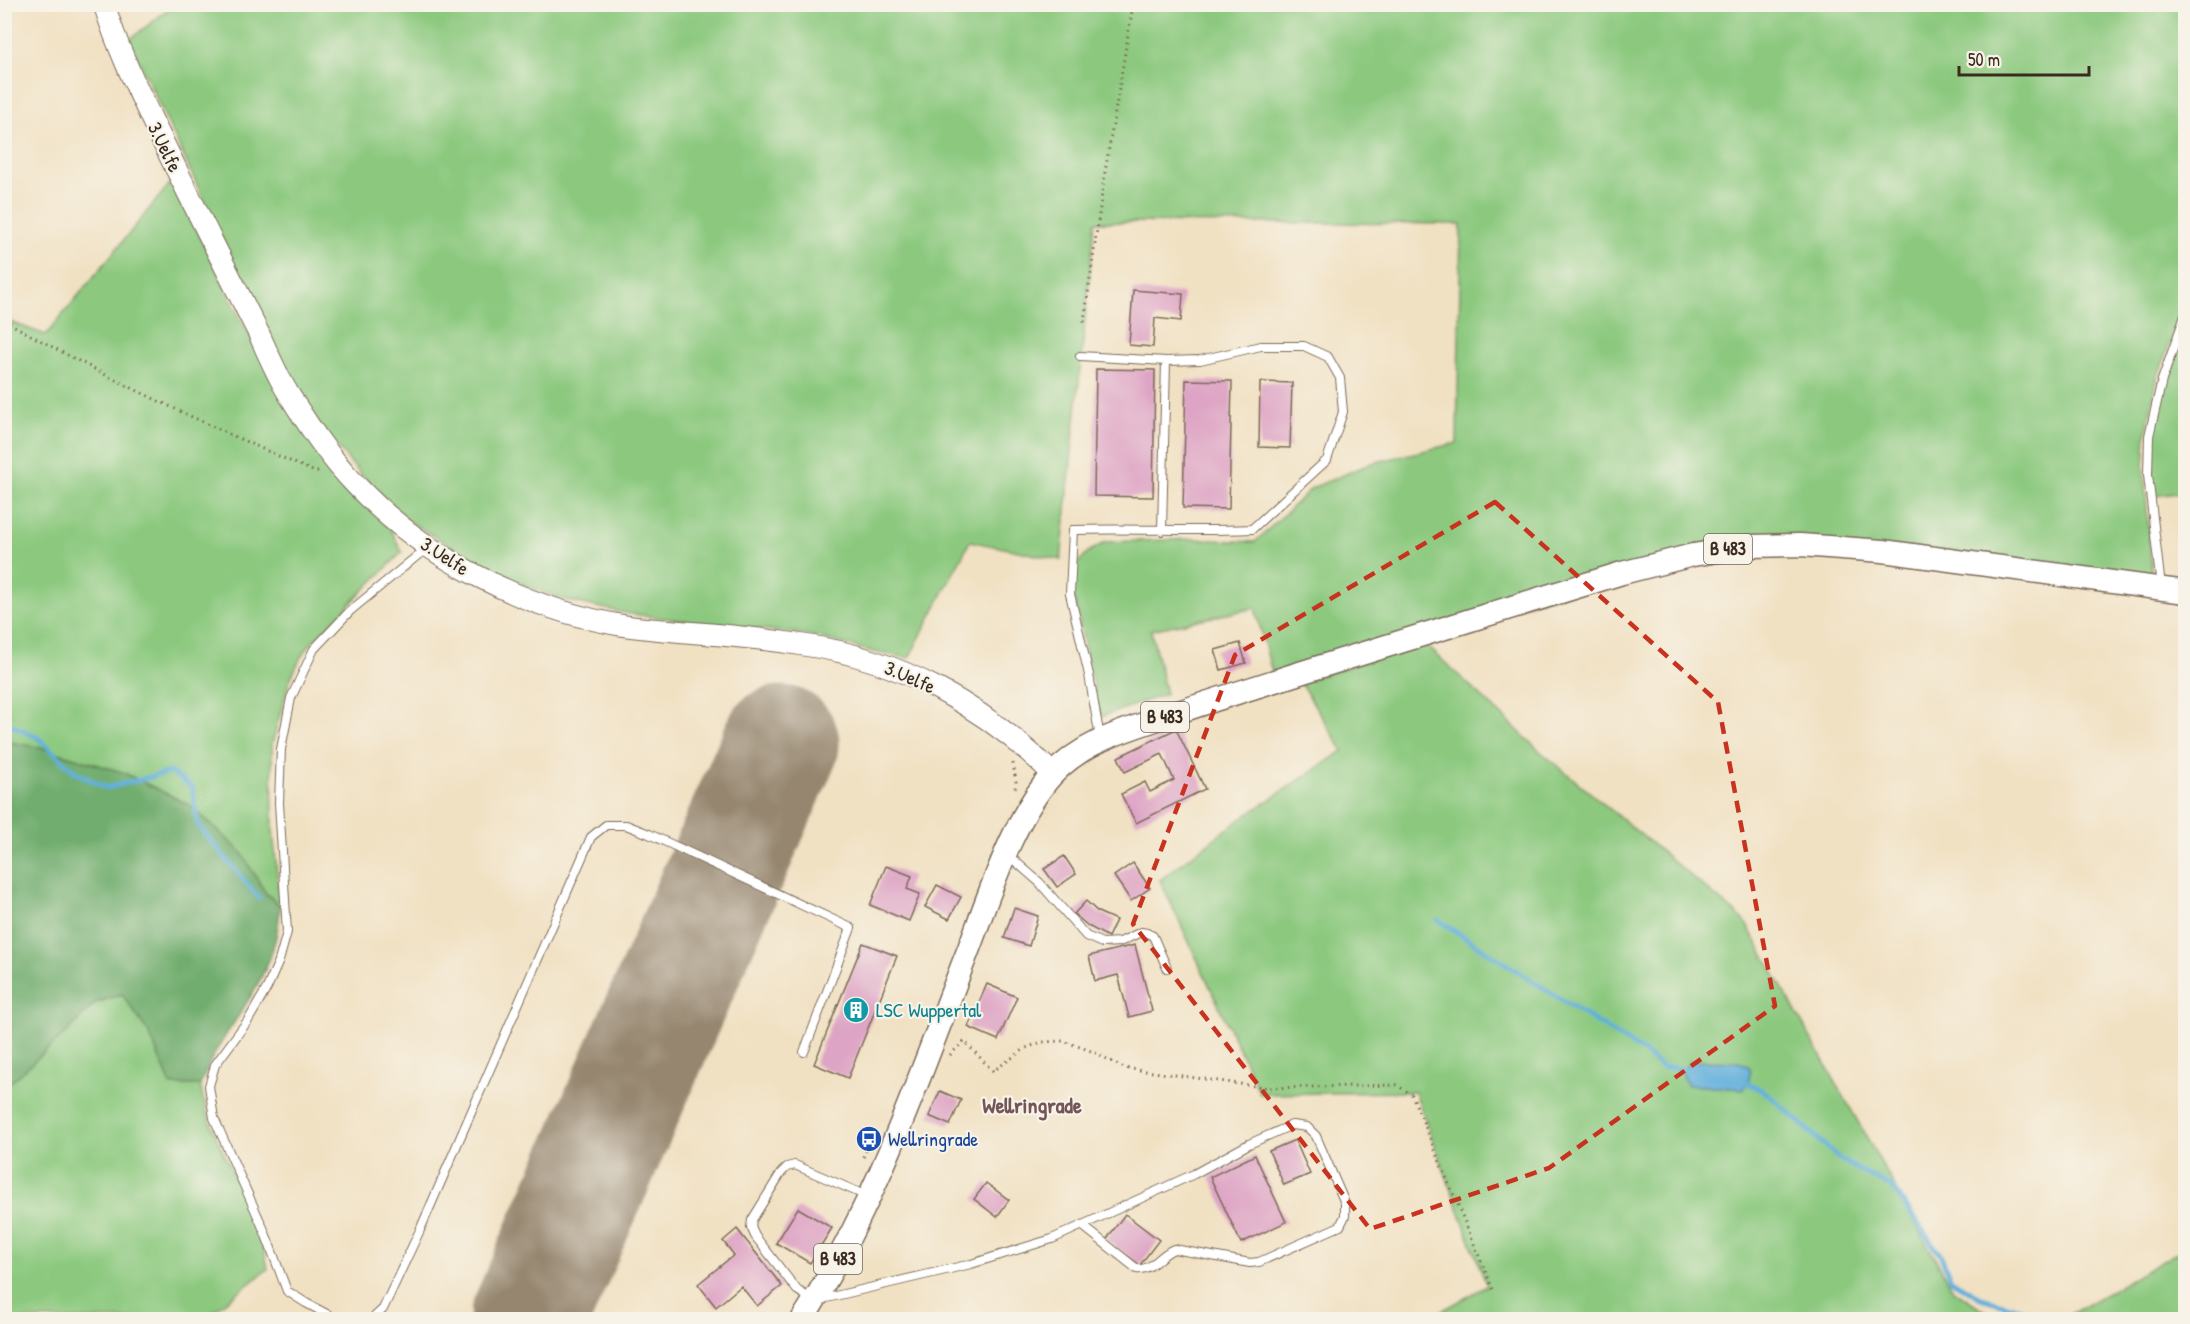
<svg xmlns="http://www.w3.org/2000/svg" width="2190" height="1324" viewBox="0 0 2190 1324" font-family="'Patrick Hand',sans-serif">
<rect width="100%" height="100%" fill="#f7f3e8"/>
<filter id="ink" filterUnits="userSpaceOnUse"><feTurbulence type="fractalNoise" baseFrequency=".0167" numOctaves="2"/><feDisplacementMap in="SourceGraphic" scale="12" xChannelSelector="R" yChannelSelector="G"/><feConvolveMatrix kernelMatrix="1 2 1 2 8 2 1 2 1" color-interpolation-filters="sRGB"/></filter>
<filter id="wash" filterUnits="userSpaceOnUse"><feTurbulence type="fractalNoise" baseFrequency=".008" numOctaves="4" result="noise"/><feDisplacementMap in="SourceGraphic" scale="24" xChannelSelector="R" yChannelSelector="G"/><feGaussianBlur stdDeviation="1.35" result="paint"/><feColorMatrix in="noise" values="0 0 0 0 0 0 0 0 0 0 0 0 0 0 0 0 0 1.4 0 .05"/><feComposite in="paint" operator="in"/></filter>
<g filter="url(#wash)">
<rect width="100%" height="100%" fill="#f1e1c3"/>
<!-- green -->
<path fill="#8cc97f" stroke="#647a4e" stroke-width="1.5" d="M175,4L2185,5V299L2157,379L2146,434L2144,470L2152,575L1752,541L1273,676L1255,608L1151,630L1166,694L1100,717L1073,593V568L1088,552L1106,542L1193,539L1255,542L1312,488L1372,463L1457,443L1461,224L1095,222L1061,560L970,541L909,658L874,652L810,635L630,614L564,600L501,576L410,522L362,476L318,424L260,319L129,40Z
M172,181L248,333L392,532L402,552L312,642L301,657L289,682L272,744L273,830L280,906L265,892L241,852L5,741V320L46,335Z
M2185,326V492L2155,496C2154,487 2151,477 2151,468C2148,422 2170,369 2185,326Z
M1424,643L1541,752L1744,920L1953,1290L1998,1319H1427L1487,1286L1415,1092L1260,1094L1160,880L1239,820L1343,751L1300,682Z
M122,994L149,1033L171,1085H200C213,1150 257,1204 268,1269L203,1319H5L4,1087L68,1031L95,1003Z
M2185,1248V1319H2062Z"/>
<!-- forest -->
<path fill="#71ad6e" stroke="#566c46" stroke-width="1.5" d="M5,741L42,748L122,772L190,805L241,852L265,892L280,906C278,969 243,1005 213,1056C208,1065 205,1076 200,1085H171L149,1033L122,994L95,1003L68,1031L5,1087Z"/>
<!-- water -->
<path fill="#61afdb" stroke="#4e6c7c" stroke-width="1.5" d="M1690,1061L1738,1062L1748,1065L1751,1070L1748,1083L1743,1089L1688,1085L1683,1078V1070Z"/>
<g fill="none" stroke-linecap="round" stroke-linejoin="round">
<!-- stream -->
<path stroke="#61afdb" stroke-width="5" d="M4,722L37,737L75,772L107,788L170,772L192,787L198,825L259,898
M1438,920L1643,1052L1663,1068L1673,1067L1683,1070
M1748,1083L1767,1093L1841,1160L1893,1188L1941,1256L1951,1280L1981,1298L2038,1314L2041,1320"/>
<!-- runway -->
<path stroke="#968670" stroke-width="117" d="M528,1320L781,744"/>
</g>
<g id="blocks">
<!-- building -->
<path fill="#dea4c5" d="M1133,290L1183,294L1181,321L1155,318L1153,347L1129,345Z
M1096,369L1155,370L1153,497L1094,496Z
M1186,380L1232,381L1229,509L1183,508Z
M1260,382L1292,383L1290,448L1259,447Z
M1240,643L1246,663L1221,670L1215,650Z
M1176,729L1205,789L1136,823L1121,794L1145,782L1150,792L1174,780L1162,754L1125,772L1118,757Z
M1064,856L1076,874L1057,887L1044,869Z
M1133,863L1150,888L1131,901L1114,876Z
M886,866L912,876L907,889L920,894L909,921L870,905Z
M937,885L961,897L949,919L925,907Z
M1086,901L1098,912L1116,920L1108,937L1088,926L1074,914Z
M1014,908L1038,916L1029,946L1004,938Z
M863,943L897,956L848,1078L814,1064Z
M1135,945L1152,1011L1129,1017L1118,975L1095,981L1089,956Z
M987,984L1017,997L998,1040L968,1027Z
M940,1091L961,1100L950,1125L929,1116Z
M1295,1140L1310,1174L1284,1185L1269,1151Z
M1255,1155L1286,1222L1241,1243L1210,1177Z
M986,1183L1009,1200L997,1217L974,1199Z
M798,1208L832,1228L810,1263L776,1243Z
M1125,1214L1159,1240L1140,1265L1106,1240Z
M737,1229L782,1286L757,1306L741,1286L716,1307L698,1284L734,1255L723,1241Z"/>
</g>
</g>
<g filter="url(#ink)">
<use href="#blocks" fill-opacity="0" stroke="#7b6a58" stroke-width="1.5"/>
<g fill="none" stroke-linecap="round" stroke-linejoin="round">
<!-- lane casing -->
<g stroke="#7b6a58" stroke-width="10">
<path id="lane" d="M1080,356L1166,361
M2161,587L2148,475L2149,436L2162,380L2186,313
M1100,738L1089,675L1070,594L1073,530C1133,528 1192,532 1252,529L1327,460L1343,412L1340,378L1328,357L1304,346H1261L1200,360L1166,361L1162,531
M1008,855L1039,882L1086,936L1102,943L1120,942L1141,932L1147,933L1153,936L1167,968
M867,1196L795,1165L787,1167L781,1173L752,1220L751,1227L755,1236L797,1290L814,1301L971,1264L1052,1239L1194,1174L1249,1144L1292,1125L1307,1127L1316,1136L1345,1203V1216L1340,1226L1259,1262L1250,1263L1174,1249C1160,1254 1152,1271 1137,1269L1083,1226
M338,1320L306,1303L287,1291L264,1230L214,1118L209,1086L215,1065L249,1019L267,988L279,961L287,932L279,803L281,749L291,698L314,649L350,611L428,547
M371,1320L383,1309L420,1230L591,837L606,825H626L649,834L851,928L804,1052"/>
</g>
<!-- secondary casing -->
<g stroke="#7b6a58" stroke-width="23">
<path id="secondary" d="M104,4C117,47 136,86 155,126C174,164 192,202 211,239C227,271 243,302 259,334C268,354 277,375 288,393C308,425 329,457 355,484C424,558 526,610 626,626C646,629 666,630 686,632C725,635 765,639 804,645C899,658 985,707 1053,774"/>
</g>
<!-- primary casing -->
<g stroke="#7b6a58" stroke-width="25">
<path id="primary" d="M802,1320C874,1209 917,1083 964,961C987,903 1011,820 1052,775C1083,742 1123,731 1164,717C1210,701 1256,687 1303,672C1409,639 1516,606 1622,573L1693,555L1750,546L1800,545L1883,551L2186,592"/>
</g>
<!-- path -->
<path stroke="#7b6a58" stroke-width="3" stroke-dasharray="1.5 4.5" stroke-linecap="butt" d="M4,320C105,378 209,426 315,472H320
M1084,322L1105,172L1132,11L1130,4
M1013,763L1016,782L1015,789
M950,1055L964,1041L993,1071L1026,1048L1042,1042L1063,1041L1094,1052L1124,1068L1269,1088L1397,1085L1412,1095L1494,1292
M863,1157L873,1136"/>
<!-- lane -->
<use href="#lane" stroke="#fff" stroke-width="8"/>
<!-- secondary -->
<use href="#secondary" stroke="#fff" stroke-width="21"/>
<!-- primary -->
<use href="#primary" stroke="#fff" stroke-width="22"/>
</g>
</g>
<!-- marked area -->
<path fill="none" stroke="#c8321e" stroke-width="4.5" stroke-dasharray="12 8" stroke-linejoin="round" d="M1495,502L1718,702L1775,1006L1549,1168L1370,1229L1133,924L1235,655Z"/>
<!-- icons -->
<defs>
<g id="building-disc" transform="scale(1.35)"><circle r="9.5" fill="#0f9aa8" stroke="#f7f3e8"/><path d="M-4-6H4V6H1V3H-1V6H-4ZM-2.5-4.3h1.7v1.8h-1.7ZM.8-4.3h1.7v1.8H.8ZM-2.5-1h1.7V.8h-1.7ZM.8-1h1.7V.8H.8Z" fill="#fff"/></g>
<g id="bus-disc" transform="scale(1.35)"><circle r="9.5" fill="#1a4fb4" stroke="#f7f3e8"/><path d="M-5-6H5V4H4V6H2V4H-2V6H-4V4H-5ZM-3.5-4V0h7V-4ZM-3.5 1.2v1.5H-2V1.2ZM2 1.2v1.5H3.5V1.2Z" fill="#fff"/></g>
</defs>
<g fill-rule="evenodd">
<use href="#building-disc" x="856" y="1010"/>
<use href="#bus-disc" x="869" y="1139"/>
</g>
<g text-anchor="middle" stroke-width="4.5" stroke-linejoin="round" paint-order="stroke">
<!-- shield labels -->
<g fill="#f7f3e8" stroke="#73665b" stroke-width="1.5">
<rect x="1704" y="534" width="48" height="30" rx="4.5"/>
<rect x="1141" y="702" width="48" height="30" rx="4.5"/>
<rect x="814" y="1244" width="48" height="30" rx="4.5"/>
</g>
<g font-size="18" font-weight="bold" fill="#3b2a1e">
<text x="1728" y="555">B 483</text>
<text x="1165" y="723">B 483</text>
<text x="838" y="1265">B 483</text>
</g>
<!-- street labels -->
<g font-size="20" fill="#3b2a1e" stroke="#f7f3e8">
<text transform="translate(165 147) rotate(64)" y="7">3.Uelfe</text>
<text transform="translate(445 556) rotate(33)" y="7">3.Uelfe</text>
<text transform="translate(910 677) rotate(24)" y="7">3.Uelfe</text>
</g>
<!-- culture labels -->
<g font-size="20" fill="#0d838f" stroke="#f7f3e8" text-anchor="start">
<text x="876" y="1017">LSC Wuppertal</text>
</g>
<!-- transit labels -->
<g font-size="20" fill="#164399" stroke="#f7f3e8" text-anchor="start">
<text x="888" y="1146">Wellringrade</text>
</g>
<!-- quarter labels -->
<g font-size="22" font-weight="bold" fill="#745558" stroke="#f7f3e8">
<text x="1032" y="1113">Wellringrade</text>
</g>
</g>
<!-- margin -->
<rect width="2190" height="1324" fill="none" stroke="#f7f3e8" stroke-width="24"/>
<!-- scale -->
<path d="M1959 66v9h130v-9" fill="none" stroke="#3b2a1e" stroke-width="3"/>
<text x="1968" y="66" font-size="18" fill="#3b2a1e" stroke="#f7f3e8" stroke-width="4.5" paint-order="stroke">50 m</text>
</svg>
